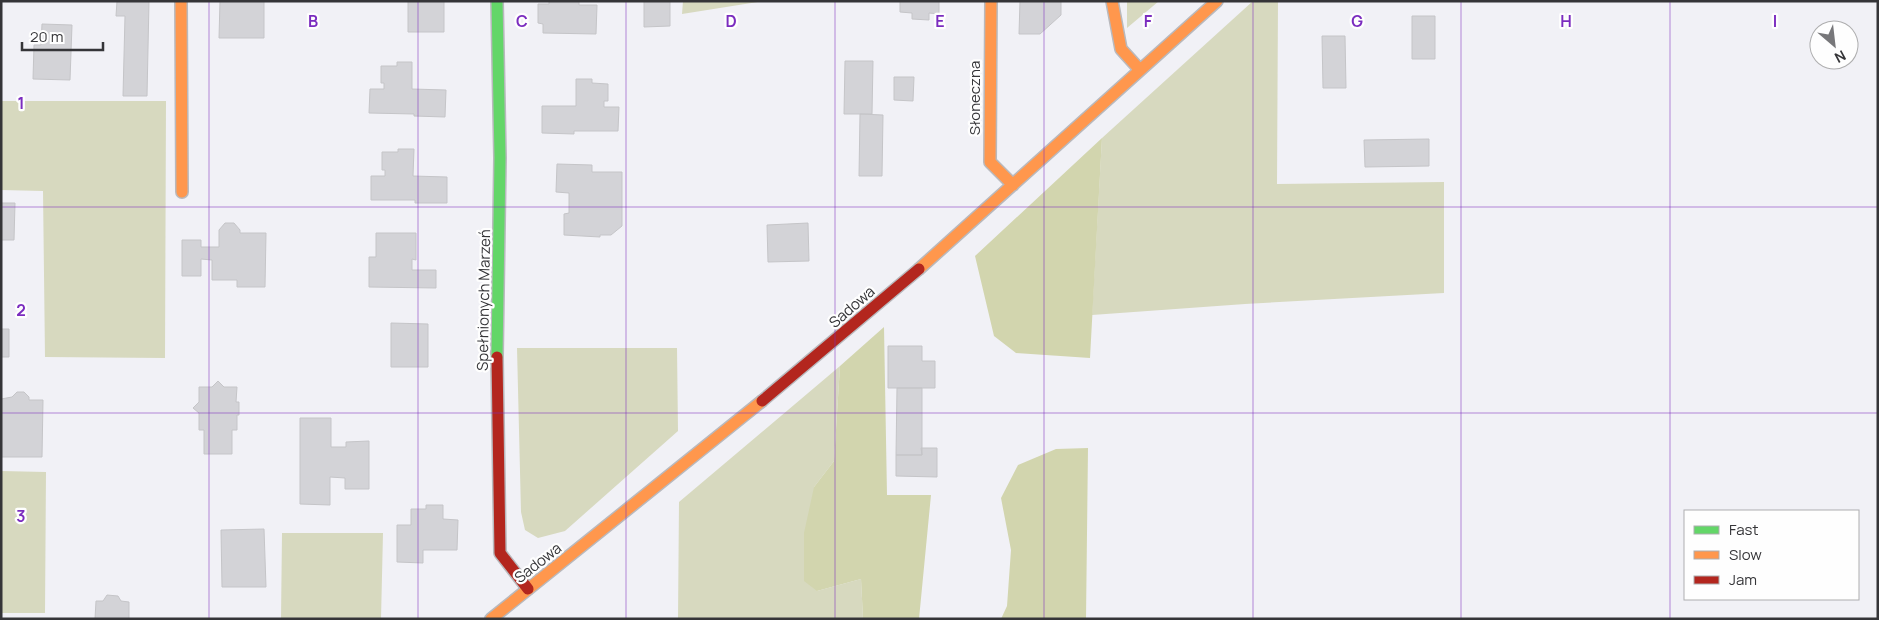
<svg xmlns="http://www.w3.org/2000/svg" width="1879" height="620" viewBox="0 0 1879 620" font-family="Manrope,sans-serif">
<rect width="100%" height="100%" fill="#f1f1f6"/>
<!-- green -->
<path fill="#d7d9bf" d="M683,1H764L682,14Z
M1127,1H1159L1127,28Z
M1253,1H1278L1277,184L1444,182V293L1245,304L1092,315L1102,138Z
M1,101H166L165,358L45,357L43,191L1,190Z
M517,348H677L678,431L565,531L538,538L525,530L521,512Z
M840,366L834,461L814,487L817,591L861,579L863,619H678L679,502Z
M1,471L46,472L45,613H1Z
M282,533H383L381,619H281Z"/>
<!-- forest -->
<path fill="#d2d5ae" d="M1102,138L1090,358L1016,353L994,336L975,256Z
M884,327L887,495H931L919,619H863L861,579L817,591L804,581V533L814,487L834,461L840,366Z
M1088,448L1086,619H1001L1007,606L1011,550L1001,498L1018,465L1056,449Z"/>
<!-- building -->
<path fill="#d3d3d7" stroke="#c5c5c8" d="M117,1H149L147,96H123L125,16H116Z
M220,1H264V38H219Z
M408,1H444V32H408Z
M549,1H579V5H597L596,34L543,33V24L538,23V4H549Z
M644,1H670V26L644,27Z
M900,1H939V14L929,13V20L912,19V13L900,12Z
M1020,1H1061V15L1040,34H1019Z
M1412,16H1435V59H1412Z
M42,24L72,25L70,80L33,79L34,45H41Z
M1322,36H1345L1346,88H1323Z
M845,61H873L872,114H844Z
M397,62H412V89L446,90L445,117L414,116V114L369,113L370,89H384V83H381V66H397Z
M894,77H914L913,101L894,100Z
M576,79H592V83L608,84V101H604V107H619L618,131H574V134L542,133V106H576Z
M860,114L883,115L882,176H859Z
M1429,139V166L1365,167L1364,140Z
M398,149H414L413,176L447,177V203H415V200H371V176H385V170H382V152H398Z
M557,164L592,165V172H622V226L611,235H600V237L564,235V214L569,213V193L556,192Z
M1,203H15L14,240H1Z
M225,223H234L240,230V233H266L265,287H237V280H212V260L201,259V276H182V240H201V247H219V230Z
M808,223L809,261L768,262L767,225Z
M376,233H416V260L412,259V270H436V288L369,287V257H376Z
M391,323L428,324V367H391Z
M1,329H9V357H1Z
M888,346H922V361H935V388H888Z
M218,381L224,387H237L236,402H239V415H237V430H232V454H204V430H199V413L193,408L199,402V387H212Z
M897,388H922V455H896Z
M17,392H24L29,397V400H43L42,457H1V399L12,397Z
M300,418H331V447H346V442L369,441V489H345V478L330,477V505L300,504Z
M921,448H937V477L896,476V455H922Z
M426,505H443V519L458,520L457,550H423V563L397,562V525H411V509H426Z
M264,529L266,587H222L221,530Z
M107,595L118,596L121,601L129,602V619H95L96,601H103Z"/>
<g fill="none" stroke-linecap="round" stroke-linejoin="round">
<!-- fast casing -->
<g stroke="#b9b9bd" stroke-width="14">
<path id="fast" d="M497,1L500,158L497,357"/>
</g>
<!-- slow casing -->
<g stroke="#b9b9bd" stroke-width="14">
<path id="slow" d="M181,1L182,192
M991,1L990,162L1013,185
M1112,1L1121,49L1140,70
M919,269L1217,1
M491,619L762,401"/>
</g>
<!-- jam casing -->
<g stroke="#b9b9bd" stroke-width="14">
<path id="jam" d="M497,357L500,553L528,589
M762,401L919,269"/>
</g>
<!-- fast -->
<use href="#fast" stroke="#63d668" stroke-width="11"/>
<!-- slow -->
<use href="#slow" stroke="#ff974d" stroke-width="11"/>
<!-- jam -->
<use href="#jam" stroke="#b3261e" stroke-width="11"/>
</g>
<!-- grid -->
<path fill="none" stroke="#7b2cbf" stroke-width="1" stroke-opacity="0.55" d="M209,1V619M418,1V619M626,1V619M835,1V619M1044,1V619M1253,1V619M1461,1V619M1670,1V619M1,207H1878M1,413H1878"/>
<g text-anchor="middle" stroke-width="4.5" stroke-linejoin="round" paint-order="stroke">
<!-- street labels -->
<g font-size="15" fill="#353538" stroke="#fefefe">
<text transform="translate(975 98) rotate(-90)" y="5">Słoneczna</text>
<text transform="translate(484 300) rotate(-89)" y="5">Spełnionych Marzeń</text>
<text transform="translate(852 307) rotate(-41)" y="5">Sadowa</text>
<text transform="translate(538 563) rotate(-38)" y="5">Sadowa</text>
</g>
</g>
<g font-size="16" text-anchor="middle" font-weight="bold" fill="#7b2cbf" stroke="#fefefe" stroke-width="4.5" stroke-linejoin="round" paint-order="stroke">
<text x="313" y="27">B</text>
<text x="522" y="27">C</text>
<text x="731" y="27">D</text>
<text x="940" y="27">E</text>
<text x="1148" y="27">F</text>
<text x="1357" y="27">G</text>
<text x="1566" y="27">H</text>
<text x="1775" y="27">I</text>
<text x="21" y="109">1</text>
<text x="21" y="316">2</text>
<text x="21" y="522">3</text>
</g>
<!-- border -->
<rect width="1879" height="620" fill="none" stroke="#353538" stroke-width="5"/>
<!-- legend -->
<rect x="1684" y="510" width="175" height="90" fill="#fefefe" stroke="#aeaeaf"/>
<rect x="1694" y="526" width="25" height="8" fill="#63d668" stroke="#aeaeaf"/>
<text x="1729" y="535" font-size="15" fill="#353538">Fast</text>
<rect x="1694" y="551" width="25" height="8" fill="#ff974d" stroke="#aeaeaf"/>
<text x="1729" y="560" font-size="15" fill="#353538">Slow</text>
<rect x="1694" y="576" width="25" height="8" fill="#b3261e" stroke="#aeaeaf"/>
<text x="1729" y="585" font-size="15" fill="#353538">Jam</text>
<!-- north arrow -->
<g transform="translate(1834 45) rotate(152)"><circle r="24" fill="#fefefe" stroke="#aeaeaf"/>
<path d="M0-4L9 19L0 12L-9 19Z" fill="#77777a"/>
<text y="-8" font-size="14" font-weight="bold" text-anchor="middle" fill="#353538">N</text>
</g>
<!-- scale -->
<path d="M22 42v8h81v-8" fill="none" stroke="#353538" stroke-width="2.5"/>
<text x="30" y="42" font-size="15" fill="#353538" stroke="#fefefe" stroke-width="4" paint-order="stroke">20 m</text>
</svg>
